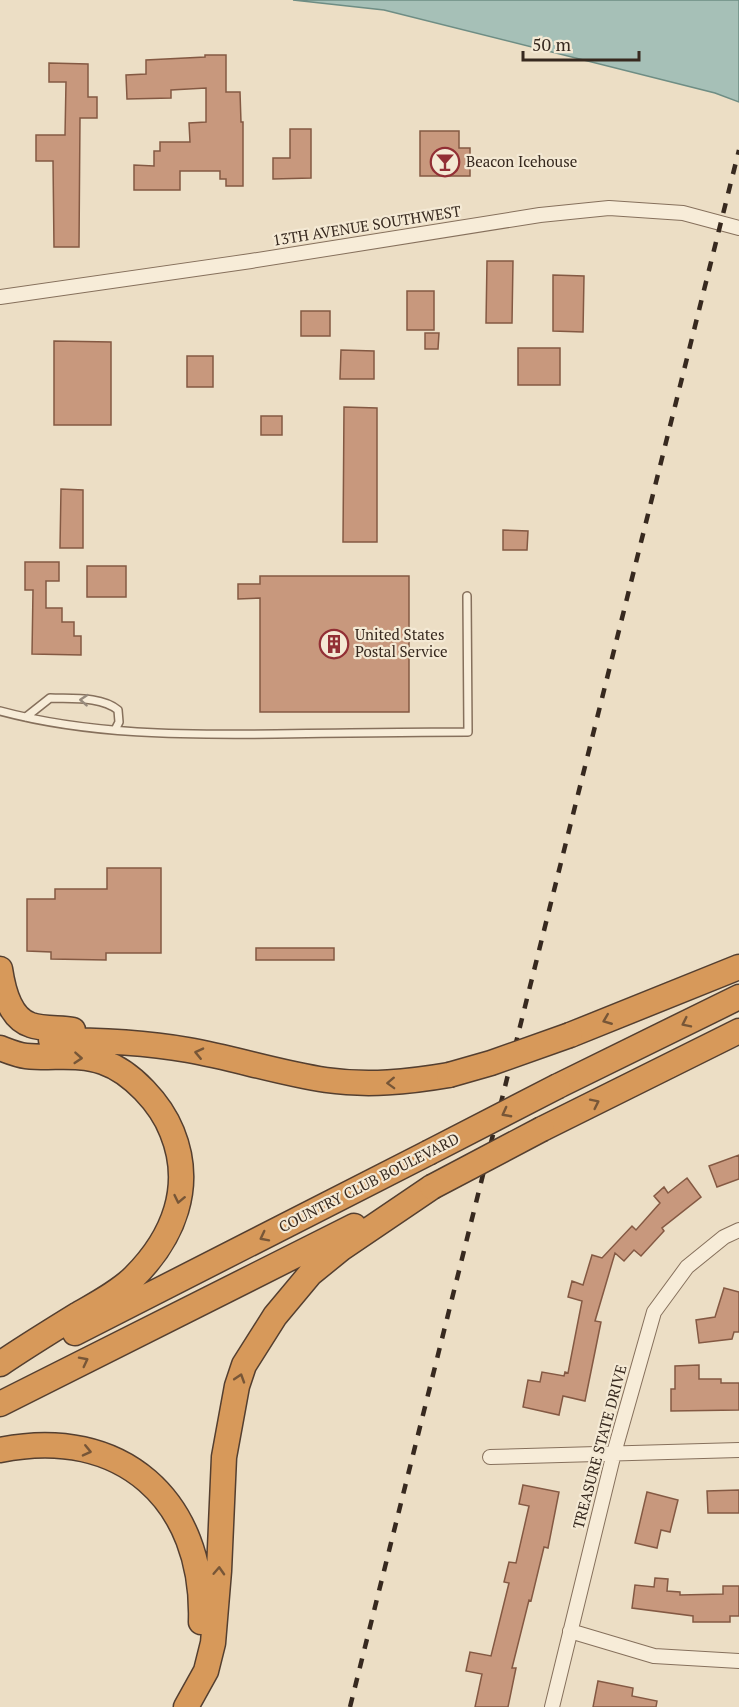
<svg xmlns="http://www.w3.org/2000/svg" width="739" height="1707" viewBox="0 0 739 1707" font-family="'PT Serif',serif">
<rect width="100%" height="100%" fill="#ecdec5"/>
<!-- water -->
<path fill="#a6c0b7" stroke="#6e8d84" stroke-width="1.5" d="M293,0H739V102L715,93L384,10Z"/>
<!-- building -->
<path fill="#c8987d" stroke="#845943" stroke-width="1.5" d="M205,55H226V92H240L241,122H243V186H226V179H220V171H180V190H134V165L154,166V151H160V142H190L189,123L206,122V88L171,90V98L127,99L126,75L146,74V60L205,57Z
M49,63L88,64V97H97V118H80L79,247H54L53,161H36V135H65L66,82H49Z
M290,129H311V178L273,179V158H290Z
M420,131H459V148H470V176H420Z
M487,261H513L512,323H486Z
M553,275L584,276L583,332L553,331Z
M407,291H434V330H407Z
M301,311H330V336H301Z
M425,333H439L438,349H425Z
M54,341L111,342V425H54Z
M518,348H560V385H518Z
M341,350L374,351V379H340Z
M187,356H213V387H187Z
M344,407L377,408V542H343Z
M261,416H282V435H261Z
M61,489L83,490V548H60Z
M503,530L528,531L527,550H503Z
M25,562H59V581H46V608H62V622H74V636H81V655L32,654L33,590H25Z
M87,566H126V597H87Z
M260,576H409V712H260V598L238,599V584H260Z
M107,868H161V953H106V960L51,959V952L27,951V899H55V889H107Z
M256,948H334V960H256Z
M739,1155V1179L717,1187L709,1166Z
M687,1178L701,1197L662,1228L664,1231L641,1256L634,1250L624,1261L615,1253L595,1321L601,1322L585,1401L563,1396L559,1415L523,1407L528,1380L540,1382L542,1372L564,1376L565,1372L568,1373L582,1301L568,1297L572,1281L583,1285L592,1255L602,1258L632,1226L636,1230L660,1203L654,1196L664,1187L668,1193Z
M724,1288L739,1292V1332H734L732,1339L699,1343L696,1320L715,1317Z
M699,1365V1379H721V1383H739V1410L671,1411V1389H675V1366Z
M523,1485L559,1492L548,1548L544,1547L531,1601L529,1600L512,1668H516L508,1707H475L482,1674L466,1671L470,1652L491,1656L509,1583L504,1582L509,1562L516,1563L529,1506L519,1504Z
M739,1490V1513H708L707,1491Z
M647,1492L678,1500L670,1532L661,1530L657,1548L635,1543Z
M655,1578L668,1579L667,1591L680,1592V1595L723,1594V1586H739V1616H730V1622H693V1616L632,1608L635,1585L654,1587Z
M598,1681L633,1688L632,1696L657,1701L656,1707H593Z"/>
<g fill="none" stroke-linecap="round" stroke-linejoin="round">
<!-- service casing -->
<g stroke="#86705c" stroke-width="10">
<path id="service" d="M0,711C89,735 184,735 276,734C340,733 404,732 468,732L467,596
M26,717L50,698C71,699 101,696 118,710L119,722L115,730"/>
</g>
<!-- minor casing -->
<g stroke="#86705c" stroke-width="16">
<path id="minor" d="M0,297L251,261L540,215L609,208L683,213L739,228
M490,1457L739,1450
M570,1631L654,1656L739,1661
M552,1707L614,1453L654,1312L687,1267L724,1237L739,1230"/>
</g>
<!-- motorway casing -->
<g stroke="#543f30" stroke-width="27">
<path id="motorway" d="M0,969C3,989 9,1018 31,1025C41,1029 62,1028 73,1030
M570,1035L739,967
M51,1040C97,1040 142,1042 188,1050C234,1058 279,1073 326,1080C368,1086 408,1082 449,1075
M0,1048C8,1051 17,1055 26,1056C52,1059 78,1053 103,1062C132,1072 161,1104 172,1132C194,1186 174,1237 134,1277C119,1292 96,1304 77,1315C51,1331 25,1347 0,1364
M558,1086L739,997
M542,1129L739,1031
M75,1333L428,1153
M0,1404L354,1226
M0,1450C121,1425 205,1500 201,1622
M186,1707L206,1671L213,1643L219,1571L224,1457L237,1386L244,1365L275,1316L310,1274L342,1248L432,1187"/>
</g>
<!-- service -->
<use href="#service" stroke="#f7ecd8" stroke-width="7"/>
<!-- minor -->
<use href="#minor" stroke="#f7ecd8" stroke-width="14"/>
<!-- motorway -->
<use href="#motorway" stroke="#d7995a" stroke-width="24"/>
<!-- rail -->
<path stroke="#37291f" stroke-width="4.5" stroke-dasharray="10 10" stroke-linecap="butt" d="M350,1707L739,150"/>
<!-- motorway-bridge casing -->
<g stroke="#543f30" stroke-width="27" stroke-linecap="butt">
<path id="motorway-bridge" d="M449,1075L491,1063L570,1035
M428,1153L558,1086
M432,1187L542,1129"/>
</g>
<!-- motorway-bridge -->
<use href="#motorway-bridge" stroke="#d7995a" stroke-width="24"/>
</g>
<!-- one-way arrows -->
<defs><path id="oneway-chevron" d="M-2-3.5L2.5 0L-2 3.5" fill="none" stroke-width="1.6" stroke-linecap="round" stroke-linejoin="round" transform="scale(1.5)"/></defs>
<use stroke="#978a7c" href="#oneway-chevron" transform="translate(84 700) rotate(-176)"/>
<g stroke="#775637">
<use href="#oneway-chevron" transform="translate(607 1020) rotate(158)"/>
<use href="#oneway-chevron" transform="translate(686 1023) rotate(154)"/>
<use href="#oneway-chevron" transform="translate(199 1053) rotate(-167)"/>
<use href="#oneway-chevron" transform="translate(78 1058) rotate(4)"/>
<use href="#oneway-chevron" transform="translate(391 1083) rotate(178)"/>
<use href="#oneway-chevron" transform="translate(595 1103) rotate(-26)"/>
<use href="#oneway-chevron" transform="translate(506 1113) rotate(152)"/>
<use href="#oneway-chevron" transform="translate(179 1199) rotate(102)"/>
<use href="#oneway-chevron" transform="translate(264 1237) rotate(153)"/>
<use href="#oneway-chevron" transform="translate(84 1361) rotate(-27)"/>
<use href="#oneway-chevron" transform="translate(240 1378) rotate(-72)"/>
<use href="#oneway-chevron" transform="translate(87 1451) rotate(13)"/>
<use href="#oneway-chevron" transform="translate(219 1571) rotate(-87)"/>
</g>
<!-- icons -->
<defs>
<g id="bar-ring" transform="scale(1.5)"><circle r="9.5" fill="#f4e9d4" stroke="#922f35" stroke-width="1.5"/><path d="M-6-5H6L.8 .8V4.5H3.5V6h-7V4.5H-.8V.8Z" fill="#922f35"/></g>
<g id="building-ring" transform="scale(1.5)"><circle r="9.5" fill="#f4e9d4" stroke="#922f35" stroke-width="1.5"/><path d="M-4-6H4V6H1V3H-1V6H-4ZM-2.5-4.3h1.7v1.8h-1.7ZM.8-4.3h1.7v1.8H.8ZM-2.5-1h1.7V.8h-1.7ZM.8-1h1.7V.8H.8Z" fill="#922f35"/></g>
</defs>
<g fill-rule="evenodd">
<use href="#bar-ring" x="445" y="162"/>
<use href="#building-ring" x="334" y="644"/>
</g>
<g text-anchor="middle" stroke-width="4.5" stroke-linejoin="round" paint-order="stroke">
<!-- poi labels -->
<g font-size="15" fill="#37291f" stroke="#f4e9d4" text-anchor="start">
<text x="466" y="167">Beacon Icehouse</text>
<text x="355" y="640">United States<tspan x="355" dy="17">Postal Service</tspan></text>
</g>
<!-- street labels -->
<g font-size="15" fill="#37291f" stroke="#f4e9d4">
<text transform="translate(367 226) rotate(-9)" y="5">13TH AVENUE SOUTHWEST</text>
<text transform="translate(369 1183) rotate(-27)" y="5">COUNTRY CLUB BOULEVARD</text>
<text transform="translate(600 1447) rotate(-75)" y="5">TREASURE STATE DRIVE</text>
</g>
</g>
<!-- scale -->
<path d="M523 51v9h116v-9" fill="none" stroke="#37291f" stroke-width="3"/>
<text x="532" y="51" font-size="18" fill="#37291f" stroke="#f4e9d4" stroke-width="4.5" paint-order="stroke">50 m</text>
</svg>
